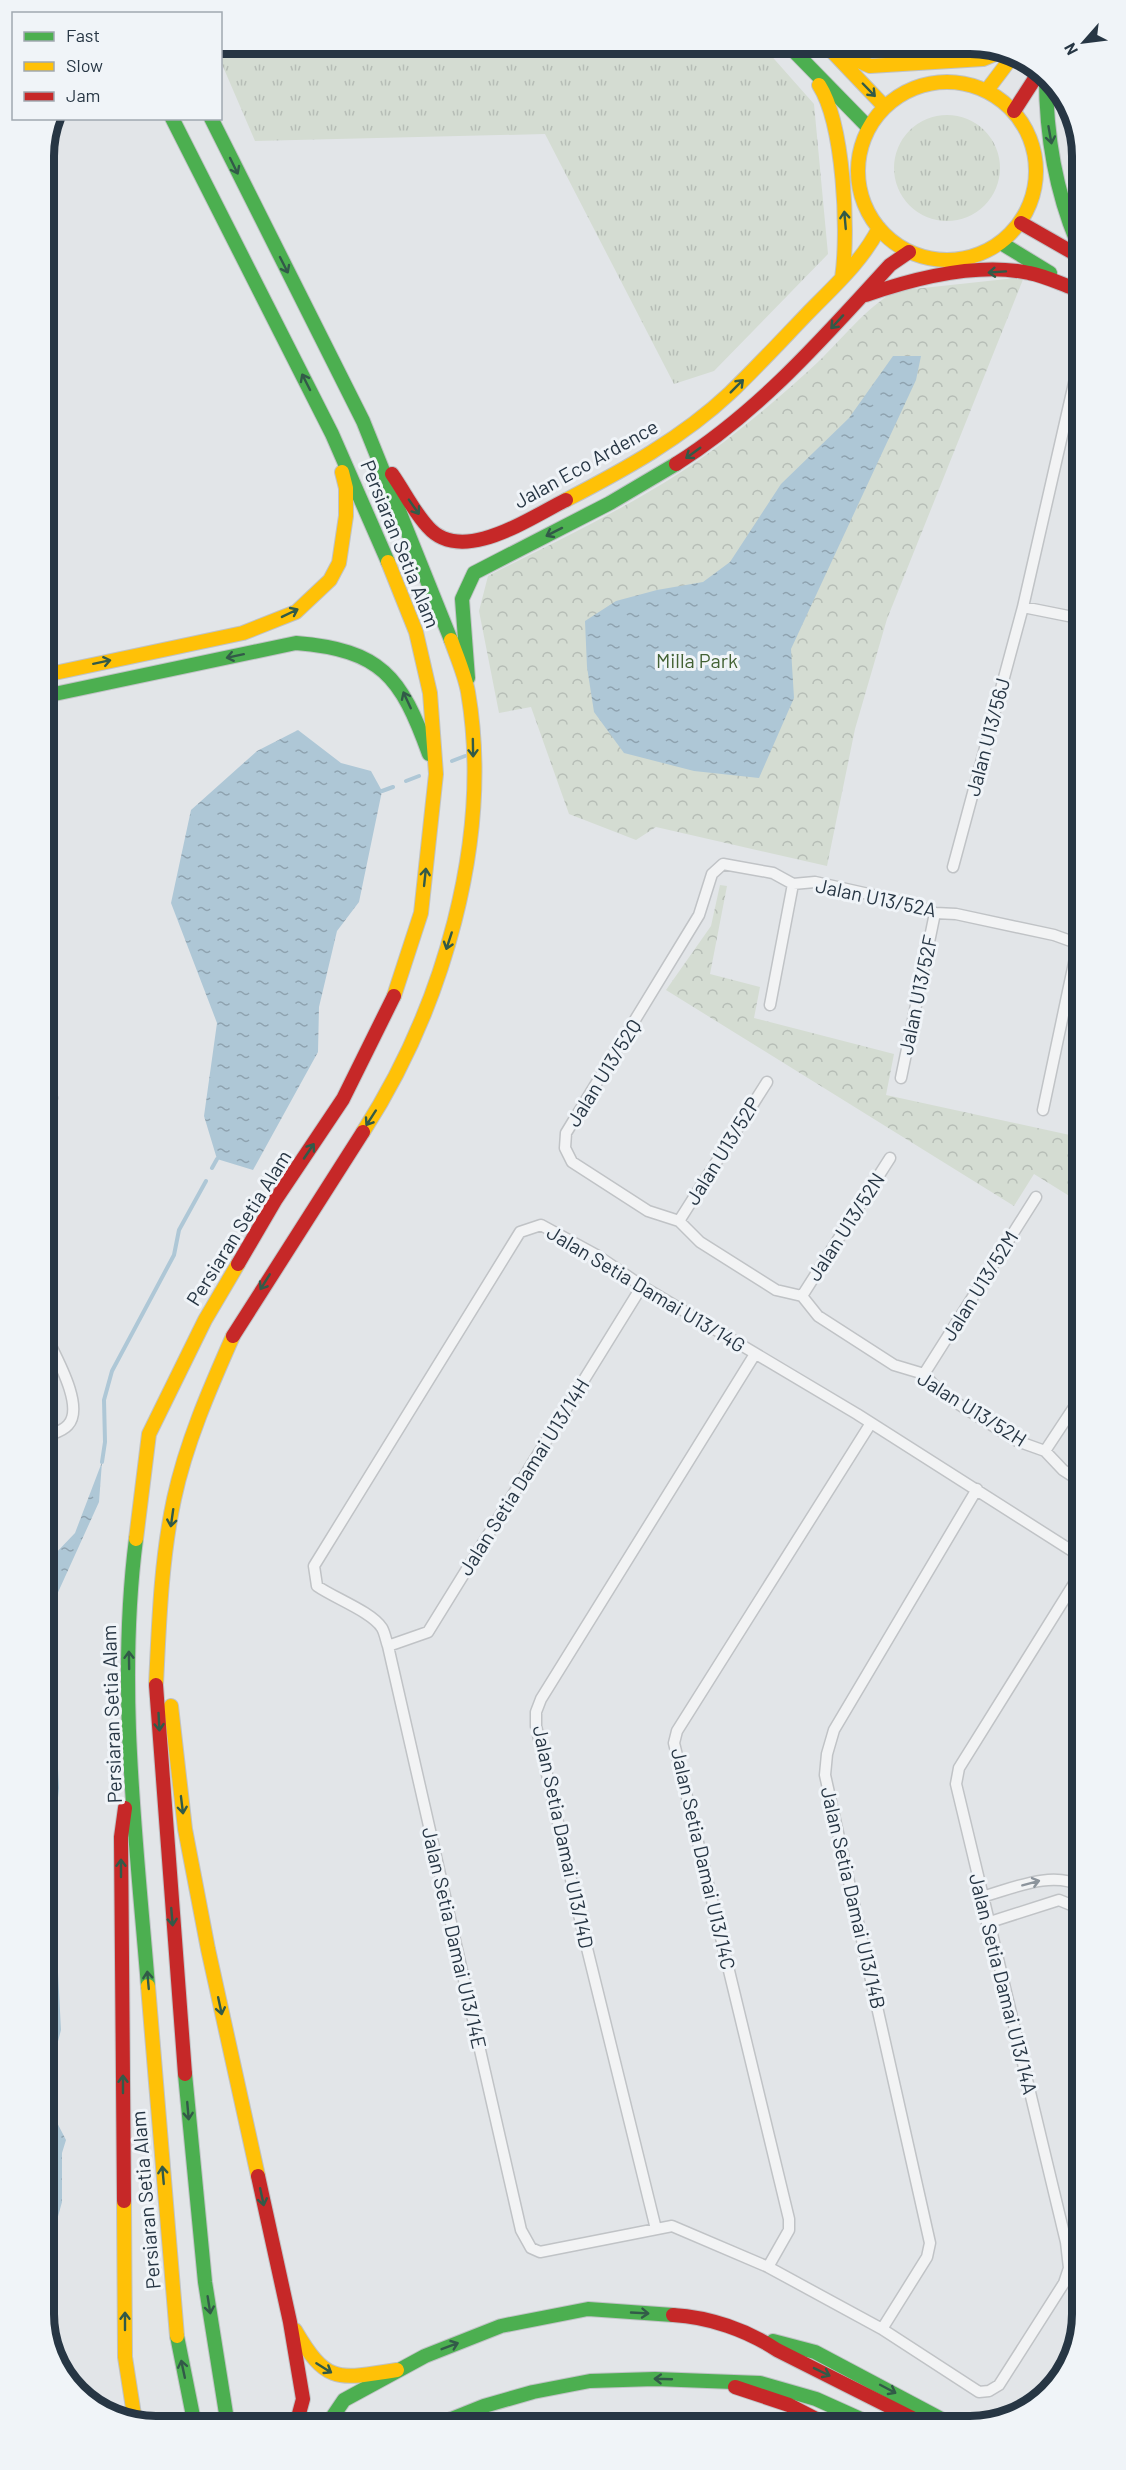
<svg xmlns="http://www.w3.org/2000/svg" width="1126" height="2470" viewBox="0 0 1126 2470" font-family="Barlow,sans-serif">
<defs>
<pattern id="grass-tufts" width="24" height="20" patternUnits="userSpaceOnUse" patternTransform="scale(1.5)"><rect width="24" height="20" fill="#d4dcd2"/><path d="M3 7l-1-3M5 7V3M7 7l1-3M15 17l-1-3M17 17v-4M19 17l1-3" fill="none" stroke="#b6bdb6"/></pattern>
<pattern id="park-crowns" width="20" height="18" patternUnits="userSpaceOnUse" patternTransform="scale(1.5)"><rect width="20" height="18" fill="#d4dcd2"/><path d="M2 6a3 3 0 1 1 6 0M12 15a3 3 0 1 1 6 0" fill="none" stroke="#b6bdb6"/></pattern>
<pattern id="water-ripples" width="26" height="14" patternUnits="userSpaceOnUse" patternTransform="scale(1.5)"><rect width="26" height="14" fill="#aec7d6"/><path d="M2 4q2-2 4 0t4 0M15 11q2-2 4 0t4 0" fill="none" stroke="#8ea2af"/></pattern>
</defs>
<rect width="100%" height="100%" fill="#e2e5e8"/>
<!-- grass -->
<path fill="url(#grass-tufts)" d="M220,44H761L814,104L828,254L714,371L674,384L545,134L255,141L221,62Z
M894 168a53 53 0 1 1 106 0a53 53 0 1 1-106 0Z"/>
<!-- park -->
<path fill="url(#park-crowns)" d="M861,44H953C924,47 888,56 861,44Z
M1024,277L887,619L855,729L827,866L656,827L636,840L569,814L531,707L499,713L479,611L488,576C574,532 663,492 739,430C766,409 793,385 818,362C843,338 865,309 895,291Z
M720,885L727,886L710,974L760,987L754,1018L894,1054L886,1095L1079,1137V1202L1034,1174L1014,1206L666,990L711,926Z"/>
<!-- water -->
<path fill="url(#water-ripples)" d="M893,356H921L916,380L791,649L794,698L759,778L694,771L624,753L594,712L587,667L585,621L616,601L657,590L703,582L730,562L781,484L849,418Z
M298,730L341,763L371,771L382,791L359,902L337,931L319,1007L318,1052L253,1170L217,1159L204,1116L217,1023L171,903L191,810L257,751Z
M102,1462L99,1502L55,1599L50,1620L55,1633L52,1653L59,1788L52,1857L61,2030L49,2076L47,1556H53L75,1533Z
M49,2107L66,2140L62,2153V2202L49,2249Z"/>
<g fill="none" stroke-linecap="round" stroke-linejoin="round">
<!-- stream -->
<path stroke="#aec7d6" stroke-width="4" d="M452,761L465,756
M406,781L419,776
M382,791L393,787
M212,1168L217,1159
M102,1462L105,1442L104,1400L112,1371L174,1255L179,1230L206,1181"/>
<!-- street casing -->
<g stroke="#c0c3c6" stroke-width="13">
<path id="street" d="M1023,607L1078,618
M953,867L1023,607L1077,370
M1079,944L1054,935L956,914L935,913L913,904L815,882L793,884L773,873L723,864L712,874L699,915L566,1133L565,1148L572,1162L648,1211L679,1221L700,1242L776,1290L802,1296L818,1316L894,1365L924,1374L941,1393L1017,1441L1045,1451L1063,1470L1080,1481
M770,1005L793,884
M901,1078L935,913
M46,1101L52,1098
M1043,1110L1078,944
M679,1221L767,1082
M802,1296L890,1158
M47,1338C56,1357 85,1407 68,1425C63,1431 54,1433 47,1436
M924,1374L1036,1197
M1045,1451L1080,1398
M1080,1556L857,1414L642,1286L598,1256L541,1225L520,1232L314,1566L317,1586C334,1598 372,1612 382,1628C385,1633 386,1641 388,1646L521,2230L531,2248L540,2252L672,2226L768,2267L882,2329L979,2392L989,2391L999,2385L1064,2283L1069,2268L1066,2242L956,1784L959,1768L1080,1574
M388,1646L428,1632L642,1286
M981,1897C1012,1889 1051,1870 1081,1886
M987,1923L1059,1900L1081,1909
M656,2229L583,1932L536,1726V1712L541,1699L755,1354
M768,2267L789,2230V2219L674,1743L677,1731L871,1423
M882,2329L927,2257L930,2243L825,1775L827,1754L834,1730L977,1489"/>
</g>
<!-- fast casing -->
<g stroke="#c0c3c6" stroke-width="16">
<path id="fast" d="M787,44L868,127
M1046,77C1046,134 1055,189 1077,242
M172,118L332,434L388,562
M211,118L363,421L451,640
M1001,243L1050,273
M468,678L462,599L474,573L610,503L676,464
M45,696L296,643C381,650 401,676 429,754
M136,1539C117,1687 136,1838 148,1986
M185,2074L205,2282L228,2426
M177,2336L195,2426
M773,2341L815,2352L945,2421
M439,2424L484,2406L533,2392L590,2381L655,2379L760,2383L816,2399L865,2421
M327,2425L344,2400L425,2356L501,2326L588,2309L673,2315"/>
</g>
<!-- slow casing -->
<g stroke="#c0c3c6" stroke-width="16">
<path id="slow" d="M825,44L884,106
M839,52L870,66L983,59L1000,52
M858 171a89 89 0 1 1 178 0a89 89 0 1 1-178 0Z
M819,85C844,124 849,232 842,278
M987,90L1012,57
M566,500C624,470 682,438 730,393C756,368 781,341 806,315C832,288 862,262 879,228
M388,562L416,632L430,693L436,774L421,913L394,996
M45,675L243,633L296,612L330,580L339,563L346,516V488L342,472
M363,1132C442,1009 493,840 468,692C465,675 457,657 451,640
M136,1539L149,1434L205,1320L238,1264
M156,1685C159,1623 161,1560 174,1499C186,1443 210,1388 233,1336
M171,1706L185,1829L208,1949L258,2176
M148,1986L177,2336
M124,2201L125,2357L135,2421
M295,2330C327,2385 338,2379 397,2370"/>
</g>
<!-- jam casing -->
<g stroke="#c0c3c6" stroke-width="16">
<path id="jam" d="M1014,111L1041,69
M1021,223L1077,255
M866,295C915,278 978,262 1029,273C1045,276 1059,283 1073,288
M676,464C760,411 824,337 890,265L909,252
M392,474C404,491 414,512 428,527C462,566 531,517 566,500
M238,1264L276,1199L343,1099L394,996
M233,1336L363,1132
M156,1685L185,2074
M258,2176L290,2322L303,2399L296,2425
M124,2201L121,1837L125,1808
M673,2315C709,2317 747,2330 777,2350L918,2421
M735,2387L789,2405L822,2422"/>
</g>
<!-- street -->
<use href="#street" stroke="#f2f3f4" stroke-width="10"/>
<!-- fast -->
<use href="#fast" stroke="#4caf50" stroke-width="14"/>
<!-- slow -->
<use href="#slow" stroke="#ffc107" stroke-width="14"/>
<!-- jam -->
<use href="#jam" stroke="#c62828" stroke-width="14"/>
</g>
<!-- one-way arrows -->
<defs><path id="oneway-shaft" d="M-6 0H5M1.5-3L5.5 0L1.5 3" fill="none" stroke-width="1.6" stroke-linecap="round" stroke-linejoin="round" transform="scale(1.5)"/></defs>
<g stroke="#325a48">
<use href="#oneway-shaft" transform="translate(869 90) rotate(46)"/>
<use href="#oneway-shaft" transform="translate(1050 135) rotate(80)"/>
<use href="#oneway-shaft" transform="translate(234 166) rotate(64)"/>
<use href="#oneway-shaft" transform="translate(845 220) rotate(-95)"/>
<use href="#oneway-shaft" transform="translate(284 265) rotate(63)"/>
<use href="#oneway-shaft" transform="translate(997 272) rotate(176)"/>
<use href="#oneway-shaft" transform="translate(837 322) rotate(133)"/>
<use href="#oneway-shaft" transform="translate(306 382) rotate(-117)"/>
<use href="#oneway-shaft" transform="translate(737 386) rotate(-45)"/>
<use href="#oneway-shaft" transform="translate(693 453) rotate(144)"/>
<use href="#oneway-shaft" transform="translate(414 507) rotate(55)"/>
<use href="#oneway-shaft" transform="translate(554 532) rotate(153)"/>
<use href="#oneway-shaft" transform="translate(290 613) rotate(-26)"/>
<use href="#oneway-shaft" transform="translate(235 656) rotate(168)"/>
<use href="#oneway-shaft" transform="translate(102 662) rotate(-12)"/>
<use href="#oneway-shaft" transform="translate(407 700) rotate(-115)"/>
<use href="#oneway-shaft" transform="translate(473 748) rotate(89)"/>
<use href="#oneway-shaft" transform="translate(425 877) rotate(-84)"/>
<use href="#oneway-shaft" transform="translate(449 941) rotate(108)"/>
<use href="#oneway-shaft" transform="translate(371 1118) rotate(123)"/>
<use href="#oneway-shaft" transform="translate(309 1151) rotate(-56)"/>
<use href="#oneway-shaft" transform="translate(265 1282) rotate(122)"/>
<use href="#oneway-shaft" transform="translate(172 1518) rotate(98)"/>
<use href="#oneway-shaft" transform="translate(129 1660) rotate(-91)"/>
<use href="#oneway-shaft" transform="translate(159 1722) rotate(87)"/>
<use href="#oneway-shaft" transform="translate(182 1805) rotate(83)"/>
<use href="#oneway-shaft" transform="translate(121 1868) rotate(-90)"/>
<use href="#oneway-shaft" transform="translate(172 1917) rotate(85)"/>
<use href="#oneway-shaft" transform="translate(148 1980) rotate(-95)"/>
<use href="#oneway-shaft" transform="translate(220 2006) rotate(78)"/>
<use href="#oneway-shaft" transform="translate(123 2084) rotate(-90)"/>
<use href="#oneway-shaft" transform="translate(188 2111) rotate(85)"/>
<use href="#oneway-shaft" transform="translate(163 2175) rotate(-95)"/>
<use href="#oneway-shaft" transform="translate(262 2197) rotate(78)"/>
<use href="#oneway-shaft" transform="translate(209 2305) rotate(81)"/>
<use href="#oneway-shaft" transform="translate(640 2313) rotate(3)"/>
<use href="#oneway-shaft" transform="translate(125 2321) rotate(-90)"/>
<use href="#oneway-shaft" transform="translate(450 2346) rotate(-21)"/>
<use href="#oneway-shaft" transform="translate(324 2368) rotate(32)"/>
<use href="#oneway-shaft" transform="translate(183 2369) rotate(-102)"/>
<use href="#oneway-shaft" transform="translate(822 2372) rotate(26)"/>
<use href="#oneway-shaft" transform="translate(663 2379) rotate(-178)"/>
<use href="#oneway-shaft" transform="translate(888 2389) rotate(28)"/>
</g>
<use stroke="#8c949c" href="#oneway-shaft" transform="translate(1031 1883) rotate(-15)"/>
<g text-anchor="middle" stroke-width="6" stroke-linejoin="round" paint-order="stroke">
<!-- street labels -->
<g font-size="20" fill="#273644" stroke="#f0f4f8">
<text transform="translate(586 464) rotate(-29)" y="7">Jalan Eco Ardence</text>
<text transform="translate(400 544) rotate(68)" y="7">Persiaran Setia Alam</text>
<text transform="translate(988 737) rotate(-75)" y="7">Jalan U13/56J</text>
<text transform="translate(876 898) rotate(12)" y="7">Jalan U13/52A</text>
<text transform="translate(918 995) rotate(-78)" y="7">Jalan U13/52F</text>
<text transform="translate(604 1073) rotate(-58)" y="7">Jalan U13/52Q</text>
<text transform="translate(723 1151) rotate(-58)" y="7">Jalan U13/52P</text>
<text transform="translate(846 1227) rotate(-57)" y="7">Jalan U13/52N</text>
<text transform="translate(239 1228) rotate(-58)" y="7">Persiaran Setia Alam</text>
<text transform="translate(980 1286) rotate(-58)" y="7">Jalan U13/52M</text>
<text transform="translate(646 1289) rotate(31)" y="7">Jalan Setia Damai U13/14G</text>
<text transform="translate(972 1409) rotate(32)" y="7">Jalan U13/52H</text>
<text transform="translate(524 1477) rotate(-58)" y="7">Jalan Setia Damai U13/14H</text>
<text transform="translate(112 1714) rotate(-92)" y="7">Persiaran Setia Alam</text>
<text transform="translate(563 1837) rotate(78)" y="7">Jalan Setia Damai U13/14D</text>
<text transform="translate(703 1859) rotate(77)" y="7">Jalan Setia Damai U13/14C</text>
<text transform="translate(853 1898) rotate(77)" y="7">Jalan Setia Damai U13/14B</text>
<text transform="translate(454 1938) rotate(77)" y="7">Jalan Setia Damai U13/14E</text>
<text transform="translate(1003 1984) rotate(76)" y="7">Jalan Setia Damai U13/14A</text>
<text transform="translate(146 2200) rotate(-95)" y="7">Persiaran Setia Alam</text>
</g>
<!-- park labels -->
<g font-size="20" fill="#426133" stroke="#f0f4f8">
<text x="697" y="668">Milla Park</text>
</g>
</g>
<!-- crop -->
<path d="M0 0H1126V2470H0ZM156 54H970A102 102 0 0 1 1072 156V2314A102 102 0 0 1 970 2416H156A102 102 0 0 1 54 2314V156A102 102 0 0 1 156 54Z" fill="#f0f4f8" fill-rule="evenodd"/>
<path fill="none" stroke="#273644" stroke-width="8" d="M156 54H970A102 102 0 0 1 1072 156V2314A102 102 0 0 1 970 2416H156A102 102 0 0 1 54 2314V156A102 102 0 0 1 156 54Z"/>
<!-- legend -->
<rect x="12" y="12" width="210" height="108" fill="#f0f4f8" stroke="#a0a8b0" stroke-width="1.5"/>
<rect x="24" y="32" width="30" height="9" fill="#4caf50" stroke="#a0a8b0" stroke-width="1.5"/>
<text x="66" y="42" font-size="18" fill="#273644">Fast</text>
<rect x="24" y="62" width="30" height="9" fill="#ffc107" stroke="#a0a8b0" stroke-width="1.5"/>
<text x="66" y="72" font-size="18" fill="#273644">Slow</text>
<rect x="24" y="92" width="30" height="9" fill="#c62828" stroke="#a0a8b0" stroke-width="1.5"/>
<text x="66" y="102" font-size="18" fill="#273644">Jam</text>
<!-- north arrow -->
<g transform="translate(1084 42) rotate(242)" stroke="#f0f4f8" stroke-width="4.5" paint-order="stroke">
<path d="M0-4.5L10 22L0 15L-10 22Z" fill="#273644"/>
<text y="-9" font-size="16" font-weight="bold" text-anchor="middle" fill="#273644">N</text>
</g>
</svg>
